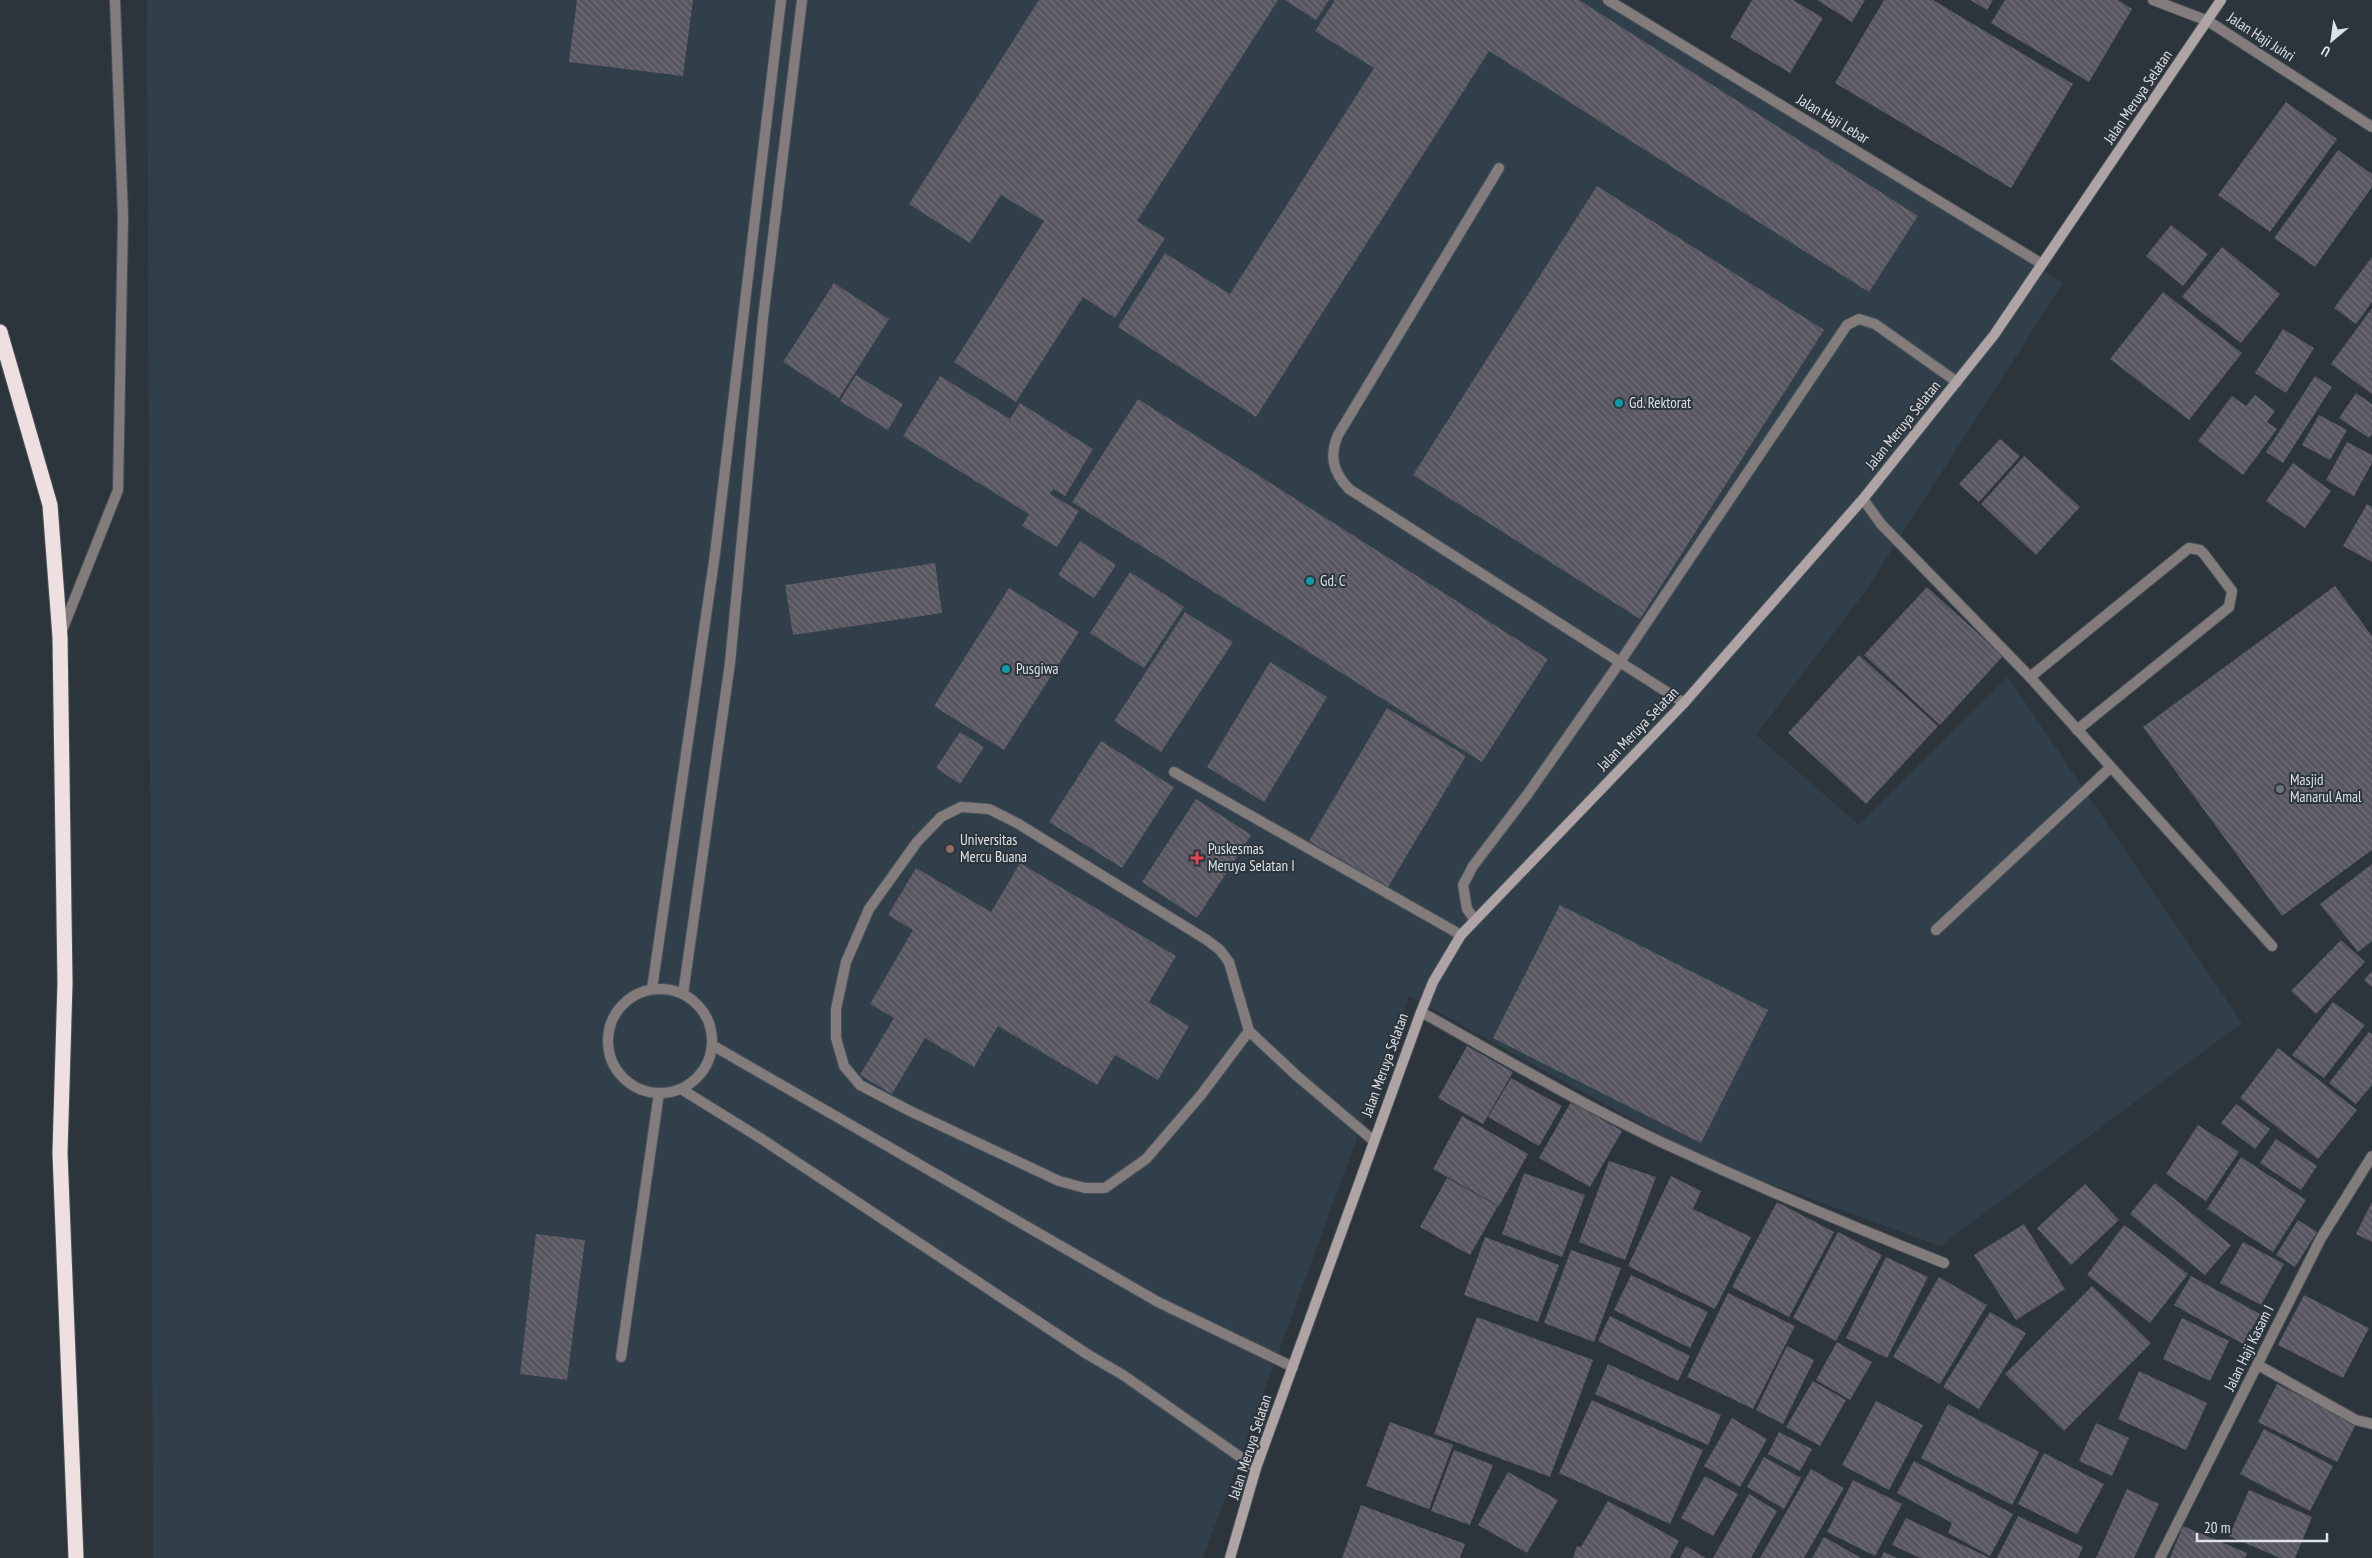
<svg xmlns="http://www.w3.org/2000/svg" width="2372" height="1558" viewBox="0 0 2372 1558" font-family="'PT Sans Narrow',sans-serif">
<defs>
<pattern id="building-back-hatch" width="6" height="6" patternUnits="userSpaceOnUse" patternTransform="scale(1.25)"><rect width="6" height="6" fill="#585660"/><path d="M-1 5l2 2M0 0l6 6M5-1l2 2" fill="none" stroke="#706e77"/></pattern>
</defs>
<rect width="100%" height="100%" fill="#2d353c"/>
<!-- built -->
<path fill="#313f4b" d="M147,0H1613L2063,283L1864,593L1756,735L1859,825L2008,677L2242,1023L1940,1246L1710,1162L1409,996L1203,1558H153Z"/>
<!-- building -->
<path fill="url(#building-back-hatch)" d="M577,0H693L683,76L569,62Z
M1039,0H1278L1137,221L1165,238L1115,318L1083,297L1016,402L954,362L1044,221L1001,195L970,243L909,204Z
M1285,0H1329L1316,20Z
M1335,0H1579L1918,216L1869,292L1489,51L1256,417L1118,327L1165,253L1230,294L1374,68L1315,31Z
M1752,0H1793L1823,18L1790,73L1730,37Z
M1817,0H1865L1852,22Z
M1884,0H1933L2073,84L2011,188L1835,83Z
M1970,0H1993L1987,10Z
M2005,0H2118L2132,9L2089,82L1991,23Z
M2286,102L2337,139L2270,232L2218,195Z
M2338,150L2372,174V187L2315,267L2274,238Z
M1597,186L1824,330L1640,619L1413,475Z
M2171,225L2208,254L2183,286L2146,256Z
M2222,247L2280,294L2241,343L2182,297Z
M2372,257V302L2356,324L2334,308Z
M834,283L889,319L839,398L783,362Z
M2163,292L2242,353L2189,420L2110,359Z
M2372,308V394L2331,364Z
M2283,329L2314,348L2286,393L2255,373Z
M856,375L903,404L888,430L840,401Z
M940,376L1010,419L1020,403L1093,449L1065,496L1053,489L1050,494L1079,511L1057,547L1022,526L1029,514L903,436Z
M2315,376L2332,387L2283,463L2266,452Z
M2356,393L2372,404V434L2369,438L2339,418Z
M2255,395L2275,411L2267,422L2277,429L2243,475L2198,441L2232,396L2246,406Z
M1138,399L1548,659L1482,762L1072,502Z
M2319,415L2347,430L2330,460L2302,445Z
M2000,439L2020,456L1979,502L1959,484Z
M2347,442L2372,455V463L2354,496L2326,480Z
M2024,456L2080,507L2036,555L1981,504Z
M2293,463L2331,491L2305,528L2266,501Z
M2367,504L2372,507V562L2343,546Z
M1080,541L1116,565L1094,598L1058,575Z
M935,563L942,613L793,635L785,585Z
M1130,572L1184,607L1144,668L1090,633Z
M2335,586L2372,636V850L2282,916L2143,727Z
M1927,587L2003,656L1940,725L1864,655Z
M1009,588L1079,632L1004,750L934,706Z
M1185,612L1233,642L1161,752L1114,721Z
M1859,655L1938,726L1866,804L1788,733Z
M1270,662L1327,697L1264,802L1207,767Z
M1387,708L1466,756L1388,887L1309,841Z
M960,732L984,747L960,784L936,768Z
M1101,741L1174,787L1122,868L1049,822Z
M1196,799L1251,835L1197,918L1142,882Z
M1020,863L1176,956L1149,1002L1189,1026L1158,1080L1115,1055L1097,1085L998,1026L974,1067L925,1038L892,1094L860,1075L894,1018L870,1004L913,930L888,915L916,868L991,912Z
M2372,864V941L2358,952L2320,904Z
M1560,905L1768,1010L1701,1143L1493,1038Z
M2341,940L2365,962L2316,1014L2291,991Z
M2372,971V987L2364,980Z
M2333,1002L2365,1025L2324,1078L2292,1055Z
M2369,1032L2372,1034V1085L2356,1104L2329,1083Z
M1467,1046L1513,1072L1483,1124L1438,1098Z
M2278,1048L2357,1110L2318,1159L2240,1098Z
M1511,1078L1562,1106L1539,1146L1488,1117Z
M1571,1102L1622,1131L1590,1187L1539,1158Z
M2236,1104L2270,1129L2255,1149L2221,1123Z
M1462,1116L1528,1154L1499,1206L1433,1169Z
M2198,1125L2239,1152L2206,1201L2166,1174Z
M2276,1139L2317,1166L2301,1190L2260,1163Z
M2241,1157L2306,1200L2273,1252L2207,1209Z
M1609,1161L1656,1177L1625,1260L1579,1242Z
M1524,1173L1585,1195L1562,1257L1502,1234Z
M1671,1176L1701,1191L1693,1209L1751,1237L1715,1309L1628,1266Z
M1447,1178L1498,1206L1470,1255L1420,1227Z
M2155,1183L2231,1245L2205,1275L2130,1214Z
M2085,1184L2119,1220L2071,1265L2037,1228Z
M1777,1202L1834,1232L1789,1317L1732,1287Z
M2372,1202V1242L2356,1234Z
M2298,1220L2317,1232L2295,1267L2276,1255Z
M2024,1224L2065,1289L2016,1320L1974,1255Z
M2124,1225L2188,1274L2150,1323L2087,1275Z
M1838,1232L1882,1255L1836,1341L1793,1318Z
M536,1234L585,1240L567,1380L520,1374Z
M1485,1237L1559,1265L1538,1322L1464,1295Z
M2243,1242L2284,1264L2261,1305L2220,1283Z
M1571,1250L1621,1268L1594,1342L1544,1323Z
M1886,1257L1928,1277L1887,1358L1846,1338Z
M1631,1275L1708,1312L1690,1348L1614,1310Z
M2191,1276L2260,1314L2243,1344L2174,1305Z
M1939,1277L1987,1305L1940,1384L1893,1357Z
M2092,1286L2151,1343L2064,1431L2005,1374Z
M1728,1293L1795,1326L1753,1409L1687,1377Z
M2304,1295L2369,1328L2343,1378L2278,1345Z
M1990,1312L2026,1333L1979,1409L1943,1387Z
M1610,1316L1690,1356L1678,1381L1598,1341Z
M1477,1317L1593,1360L1550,1477L1434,1434Z
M2182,1318L2229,1341L2210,1381L2163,1359Z
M1837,1342L1872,1362L1850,1400L1816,1380Z
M1787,1346L1814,1360L1783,1424L1756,1410Z
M1608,1364L1721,1415L1708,1445L1595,1394Z
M2139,1371L2207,1403L2186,1450L2118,1419Z
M1813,1381L1846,1400L1820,1446L1786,1427Z
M2277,1384L2356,1424L2337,1462L2258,1422Z
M1592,1400L1703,1450L1670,1524L1559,1473Z
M1876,1401L1923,1425L1889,1490L1842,1465Z
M1948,1404L2039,1452L2012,1505L1921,1458Z
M1732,1418L1767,1439L1740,1487L1704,1466Z
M1390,1422L1453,1445L1429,1509L1366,1486Z
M2096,1423L2129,1438L2112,1476L2079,1461Z
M2264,1429L2333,1466L2310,1511L2240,1474Z
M1779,1432L1812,1449L1800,1471L1768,1454Z
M1454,1450L1493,1465L1470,1525L1431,1511Z
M2044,1453L2104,1484L2077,1534L2018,1504Z
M1764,1457L1801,1478L1784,1509L1747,1487Z
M1914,1461L2013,1514L1990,1556L1948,1533L1952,1523L1897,1493Z
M1811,1469L1844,1488L1804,1558H1760Z
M1508,1472L1558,1500L1527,1553L1478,1525Z
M1705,1476L1738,1494L1713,1536L1681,1518Z
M1853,1480L1902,1504L1875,1556L1827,1532Z
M2127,1489L2159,1504L2134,1558H2096Z
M2249,1490L2312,1517L2295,1558H2280L2229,1536Z
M1749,1494L1777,1511L1751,1558H1713Z
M1608,1501L1679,1541L1670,1558H1573L1577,1546L1581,1547Z
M1361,1505L1465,1544L1460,1558H1342Z
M2018,1516L2083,1547L2078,1558H1997Z
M1906,1518L1990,1558H1920L1892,1545Z
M2183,1526L2247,1553L2245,1558H2170Z
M1824,1537L1861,1558H1812Z
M1686,1546L1706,1558H1680Z
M1884,1552L1897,1558H1881Z"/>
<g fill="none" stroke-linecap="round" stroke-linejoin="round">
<!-- service casing -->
<g stroke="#495157" stroke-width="12">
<path id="service" d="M1499,168L1338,435C1329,456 1333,472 1349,489L1684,703
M61,633L118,490L123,217L115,0
M2030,677L2189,548L2200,550L2204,554L2232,591L2229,607L2077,730
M1174,772L1461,935
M1475,920L1467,909L1463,885L1473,866L1527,795L1620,662L1847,325L1859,319L1875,324L1957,382
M1936,930L2110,768
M652,989L715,554L781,0
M608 1041a52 52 0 1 1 104 0a52 52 0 1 1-104 0Z
M683,994L730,663L763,318L802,0
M1249,1031L1229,962L1220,950L1207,940L1017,823L989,809L961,807L941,817L917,842L869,909L846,962L836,1009V1038L844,1066L860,1085L910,1111L1059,1181L1085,1188H1105L1146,1159L1201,1095L1249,1031L1297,1076L1374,1141
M712,1045L1158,1302L1293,1367
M681,1089L757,1136L1087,1354L1123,1375L1256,1468
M621,1357L659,1093"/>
</g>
<!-- minor casing -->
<g stroke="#495157" stroke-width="12">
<path id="minor" d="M1608,0L2042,264
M2153,0L2208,21
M1863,499L1881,524L2030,677L2272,946
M1421,1012C1500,1056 1579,1103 1661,1142C1754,1185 1848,1225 1944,1263
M2258,1365L2356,1420L2372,1424
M2160,1558L2321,1238L2372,1156"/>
</g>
<!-- tertiary casing -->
<g stroke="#495157" stroke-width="12">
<path id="tertiary" d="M2208,21L2372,127"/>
</g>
<!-- secondary casing -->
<g stroke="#495157" stroke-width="12">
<path id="secondary" d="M1230,1558L1256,1468L1421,1012L1433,982L1461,935L1684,703L1863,499L1994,335L2221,0"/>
</g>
<!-- motorway casing -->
<g stroke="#495157" stroke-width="17">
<path id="motorway" d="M0,332L50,505L60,637L65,983L60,1153L76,1558"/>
</g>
<!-- service -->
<use href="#service" stroke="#827c7d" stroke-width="10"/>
<!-- minor -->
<use href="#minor" stroke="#827c7d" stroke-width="10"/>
<!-- tertiary -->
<use href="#tertiary" stroke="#827c7d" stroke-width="10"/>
<!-- secondary -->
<use href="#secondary" stroke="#aea4a5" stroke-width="10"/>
<!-- motorway -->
<use href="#motorway" stroke="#eedfe1" stroke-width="15"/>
</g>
<!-- markers -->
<g fill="#0f9aa8" stroke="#2d353c" stroke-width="2">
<circle cx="1619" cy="403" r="5"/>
<circle cx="1310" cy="581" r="5"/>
<circle cx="1006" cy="669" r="5"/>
</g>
<circle fill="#6b7280" stroke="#2d353c" stroke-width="2" cx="2280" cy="789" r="5"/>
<circle fill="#8d6e63" stroke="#2d353c" stroke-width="2" cx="950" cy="849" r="5"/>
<path fill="#e0444e" stroke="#2d353c" stroke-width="2" d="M1194.5 850.5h5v5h5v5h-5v5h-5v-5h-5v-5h5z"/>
<g text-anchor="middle" stroke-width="4" stroke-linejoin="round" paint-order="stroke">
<!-- street labels -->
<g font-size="15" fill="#dde2e7" stroke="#2d353c">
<text transform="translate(2261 37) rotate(33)" y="5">Jalan Haji Juhri</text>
<text transform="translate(2138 97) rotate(-56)" y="5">Jalan Meruya Selatan</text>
<text transform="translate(1833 119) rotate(31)" y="5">Jalan Haji Lebar</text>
<text transform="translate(1903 425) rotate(-51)" y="5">Jalan Meruya Selatan</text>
<text transform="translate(1638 729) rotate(-46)" y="5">Jalan Meruya Selatan</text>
<text transform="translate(1385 1065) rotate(-70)" y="5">Jalan Meruya Selatan</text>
<text transform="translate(2249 1348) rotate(-64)" y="5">Jalan Haji Kasam I</text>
<text transform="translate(1250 1447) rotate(-72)" y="5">Jalan Meruya Selatan</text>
</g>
<!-- poi labels -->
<g font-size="15" fill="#dde2e7" stroke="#2d353c" text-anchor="start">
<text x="1629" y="408">Gd. Rektorat</text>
<text x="1320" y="586">Gd. C</text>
<text x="1016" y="674">Pusgiwa</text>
<text x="2290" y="785">Masjid<tspan x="2290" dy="17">Manarul Amal</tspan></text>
<text x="960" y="845">Universitas<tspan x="960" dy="17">Mercu Buana</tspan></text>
<text x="1208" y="854">Puskesmas<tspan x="1208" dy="17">Meruya Selatan I</tspan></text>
</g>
</g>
<!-- north arrow -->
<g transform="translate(2332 40) rotate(209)" stroke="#2d353c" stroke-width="4" paint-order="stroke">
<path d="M0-4L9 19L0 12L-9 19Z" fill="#dde2e7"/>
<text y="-8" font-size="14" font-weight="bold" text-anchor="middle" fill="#dde2e7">U</text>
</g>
<!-- scale -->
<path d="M2197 1533v8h130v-8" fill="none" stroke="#dde2e7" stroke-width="2.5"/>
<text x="2204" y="1533" font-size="15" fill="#dde2e7" stroke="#2d353c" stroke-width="4" paint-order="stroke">20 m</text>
</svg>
